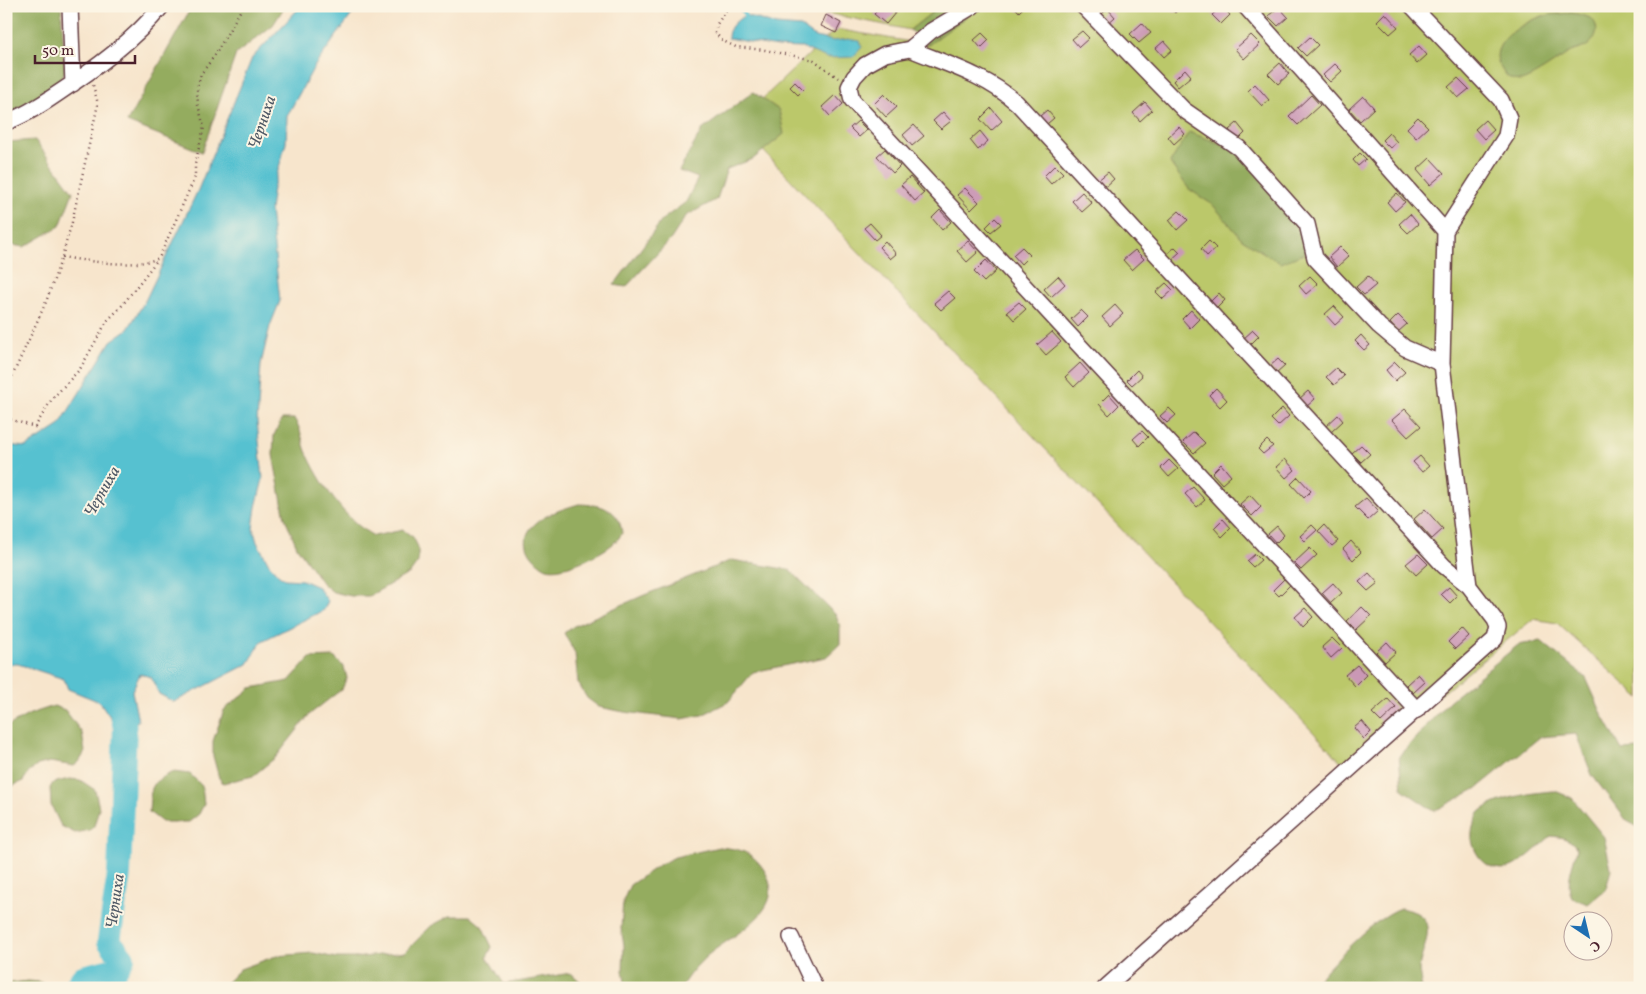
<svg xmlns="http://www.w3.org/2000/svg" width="1646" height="994" viewBox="0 0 1646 994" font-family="Vollkorn,serif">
<rect width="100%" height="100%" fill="#fcf5e5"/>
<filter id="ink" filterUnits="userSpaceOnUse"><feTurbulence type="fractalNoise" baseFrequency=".02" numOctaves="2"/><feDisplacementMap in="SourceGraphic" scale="10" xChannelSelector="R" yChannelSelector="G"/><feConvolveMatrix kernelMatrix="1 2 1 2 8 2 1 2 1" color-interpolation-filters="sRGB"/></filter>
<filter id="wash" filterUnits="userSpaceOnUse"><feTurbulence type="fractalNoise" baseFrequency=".0096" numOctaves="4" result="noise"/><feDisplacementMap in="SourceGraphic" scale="20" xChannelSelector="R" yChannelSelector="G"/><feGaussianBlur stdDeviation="1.12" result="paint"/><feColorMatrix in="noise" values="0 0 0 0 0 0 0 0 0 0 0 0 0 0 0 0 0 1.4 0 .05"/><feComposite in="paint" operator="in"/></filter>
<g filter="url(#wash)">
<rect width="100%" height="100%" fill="#f7e5cc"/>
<!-- green -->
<path fill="#bbc86a" stroke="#82744a" d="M791,6H940L910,30Z
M980,6H1640V698L1557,623L1533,619L1349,770L737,123L836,29L928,45Z"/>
<!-- forest -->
<path fill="#94ac5e" stroke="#6f6644" d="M6,6H61L65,72L44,100L6,118Z
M192,6H285L273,25L236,54L202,152L127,122Z
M940,6H980L928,45L910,30Z
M1571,13C1577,14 1584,15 1590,18C1602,26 1596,41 1585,47C1580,50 1573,50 1567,54C1558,60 1530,80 1520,81C1515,81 1509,78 1505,75C1503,71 1499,66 1498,62C1491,40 1527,21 1543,16C1552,14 1562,14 1571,13Z
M753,92L779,110L784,134L753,159L727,169L717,199L686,216L671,239L626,287L614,285L663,219L686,202L698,178L679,171L702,130Z
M1189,132L1221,144L1249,158L1315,230L1304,254L1280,263L1242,239L1213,205L1189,189L1170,163Z
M35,140L73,192L60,226L24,247L6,244V142Z
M282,419H294C301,427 302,441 306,451C319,481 345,521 374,536L403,530L413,537L418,547V562L410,573L369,596H351L333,592L323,584L297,547L285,518L273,455L274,435Z
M579,504C601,505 619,507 622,533C620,536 618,540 615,542C604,553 563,573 547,568C540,565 534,559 530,553C513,524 558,510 579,504Z
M732,560L790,570L836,615L840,627V644L826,657L753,672L728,702L702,715L682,719L624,712L599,707L587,698L578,683L575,653L564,633L574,626L642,596Z
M1541,641L1586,678L1602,714L1622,750L1640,749V828L1627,821L1592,775L1576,734L1540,737L1476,789L1434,811L1402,789L1399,756L1449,701L1518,645Z
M334,657L344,667L347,678L342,689L310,714L276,757L253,776L223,783L219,778L213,756V741L224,710L251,688L289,681L310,658Z
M54,706L65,710L82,733L85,752L79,762L74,766L50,762L38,765L29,772L23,781L6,789V727L30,714Z
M173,772L190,774L202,786L204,804L199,814L189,822H162L149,812C151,786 149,784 173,772Z
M69,779L80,780L95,790L99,808L94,826L90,830L75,833L61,826L51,805L50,788L53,783Z
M1555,791L1572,798L1604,837L1611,869L1606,889L1588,904L1572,898C1565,883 1573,865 1577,849C1572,839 1562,837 1551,836C1540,845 1528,858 1515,865C1490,880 1464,849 1474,824C1476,820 1477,816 1479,813C1494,798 1535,792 1555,791Z
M719,847C739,849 752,851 764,870C790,910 733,934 708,955C698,964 687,976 681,988H626L623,970L624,945L621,929L623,901L630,885L659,865L675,857Z
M1401,908C1407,910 1415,911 1420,915C1436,928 1421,952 1419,968C1419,974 1421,982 1422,988H1311C1331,964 1373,918 1401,908Z
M450,916H470L482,926L492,947L487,957L504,984L571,973L587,988H221L240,969L276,956L313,953L336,958H354L405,952L431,926Z
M28,981L40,982L49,988H6V985L11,983Z"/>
<!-- water -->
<path fill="#56c1d0" stroke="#50707e" d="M301,6H358L314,67L287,116L286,143L273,188L270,210L280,301L270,326L261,364L257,422L263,479L256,507L253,528L257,542L269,564L279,575L285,579L302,580L318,587L328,601L324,610L262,641L248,664L174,702L159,694L151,677L140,674L132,691L138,721L125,728L114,723L100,702L68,689L64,679L18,664H6V445L26,447L59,426L111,341L128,329L145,301L198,190L252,58Z
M745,15L776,25L801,27L815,37L834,41L848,39L860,41L862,47L853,57L827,58L803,48L777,47L728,38C728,27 736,21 745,15Z"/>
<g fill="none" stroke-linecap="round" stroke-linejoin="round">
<!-- stream -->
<path stroke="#56c1d0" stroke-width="4" d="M739,6L745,15"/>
<!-- river -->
<path stroke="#56c1d0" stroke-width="24" d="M75,988L83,977L116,969L123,958L109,941L119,874L125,728L118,696"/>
</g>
<g id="blocks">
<!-- building -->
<path fill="#ca98b5" d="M881,6H889L896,12L886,24L874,14Z
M1014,6H1025L1019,12Z
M1168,6H1182L1175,13Z
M1222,6L1230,15L1221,24L1212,15Z
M1279,7L1288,17L1278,26L1268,16Z
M1108,9L1115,17L1107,24L1099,16Z
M1385,13L1398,27L1390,34L1377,21Z
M826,15L841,23L836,33L821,26Z
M1142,23L1151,33L1139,43L1130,34Z
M1082,31L1089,38L1079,47L1072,39Z
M982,33L989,40L981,48L974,40Z
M1251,35L1260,44L1244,59L1235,49Z
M1310,37L1318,45L1306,56L1298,48Z
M1164,41L1172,50L1164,57L1156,48Z
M1419,46L1427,55L1417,64L1409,55Z
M1280,63L1289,74L1278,84L1268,74Z
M1335,64L1342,71L1330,82L1323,75Z
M1185,69L1191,76L1178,87L1173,81Z
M1458,78L1469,89L1458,98L1448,87Z
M795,82L803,90L798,95L790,87Z
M1255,84L1269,100L1262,106L1248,91Z
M884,94L897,107L886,117L874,104Z
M835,95L843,104L830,116L822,107Z
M1311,95L1320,105L1298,125L1289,116Z
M1363,96L1374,108L1360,121L1349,109Z
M1145,102L1152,110L1140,121L1133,113Z
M991,108L1002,121L991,131L980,119Z
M1047,110L1054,118L1047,124L1040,116Z
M943,112L951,121L941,129L933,121Z
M1418,117L1428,127L1416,138L1407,128Z
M1485,120L1494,130L1484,139L1475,129Z
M858,121L867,130L859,137L850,128Z
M1237,123L1245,133L1238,140L1229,130Z
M914,125L924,136L912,146L903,135Z
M1179,127L1185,134L1174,144L1168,137Z
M980,131L988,141L978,150L970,140Z
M1389,133L1397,142L1390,148L1382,140Z
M885,149L900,166L893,173L877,156Z
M1360,153L1366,159L1358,166L1353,160Z
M1430,158L1444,173L1430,185L1417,170Z
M1055,165L1063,173L1051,184L1044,176Z
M1108,172L1114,179L1104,188L1097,181Z
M910,177L924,193L915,201L901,185Z
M965,188L979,202L971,210L957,195Z
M1082,192L1092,203L1082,212L1072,201Z
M1397,193L1405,202L1395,211L1387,202Z
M940,210L951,222L942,230L932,218Z
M1179,211L1188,220L1177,230L1169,220Z
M1410,214L1418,224L1408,233L1399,224Z
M995,218L1001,224L991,232L986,227Z
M870,223L881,235L875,240L864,228Z
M885,241L896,254L890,259L879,247Z
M968,241L978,252L967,262L957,251Z
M1209,241L1216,248L1207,256L1201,249Z
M1022,247L1030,255L1021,264L1013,255Z
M1175,247L1180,252L1170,261L1165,256Z
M1340,247L1349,256L1337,267L1329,257Z
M1135,250L1144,259L1132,270L1123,260Z
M986,260L996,271L984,282L974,272Z
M1058,276L1065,284L1051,297L1044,289Z
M1310,276L1318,284L1306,294L1299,286Z
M1368,276L1376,285L1364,295L1356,287Z
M1166,283L1173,290L1163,299L1156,292Z
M948,291L955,298L941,310L934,303Z
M1219,293L1225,300L1215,310L1209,303Z
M1019,302L1026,309L1014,320L1007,312Z
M1115,305L1123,314L1110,326L1102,317Z
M1334,306L1344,317L1335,325L1325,314Z
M1081,310L1088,317L1078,327L1071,319Z
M1191,310L1199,319L1190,328L1182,319Z
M1398,315L1407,324L1398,332L1390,323Z
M1253,330L1259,336L1249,346L1243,339Z
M1052,332L1061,342L1046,355L1037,345Z
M1361,335L1370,345L1364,350L1355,341Z
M1278,359L1285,366L1276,374L1269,367Z
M1395,362L1405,372L1395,381L1386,370Z
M1080,363L1089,373L1074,387L1065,377Z
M1336,368L1344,376L1334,385L1326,377Z
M1137,370L1142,376L1132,385L1127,380Z
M1216,388L1227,400L1220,407L1209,395Z
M1308,391L1315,399L1306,407L1299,399Z
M1109,394L1119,405L1109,415L1099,404Z
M1169,408L1176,415L1167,423L1160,416Z
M1282,408L1289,416L1278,426L1271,419Z
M1405,409L1421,426L1408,437L1392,420Z
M1338,415L1343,421L1330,433L1325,427Z
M1142,431L1148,437L1139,446L1133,439Z
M1194,432L1205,443L1194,453L1183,442Z
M1267,440L1273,446L1263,454L1258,449Z
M1361,445L1370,454L1361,462L1352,453Z
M1420,456L1429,466L1422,472L1413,462Z
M1285,459L1295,470L1286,478L1276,467Z
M1169,460L1178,469L1169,477L1161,468Z
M1221,464L1231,476L1222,484L1212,473Z
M1298,477L1311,491L1304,498L1291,484Z
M1193,487L1205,500L1197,507L1185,494Z
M1250,495L1261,507L1252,516L1240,504Z
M1366,498L1378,511L1368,520L1355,507Z
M1425,509L1443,529L1432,539L1414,519Z
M1223,519L1231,528L1222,537L1214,528Z
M1312,525L1317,530L1305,541L1300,536Z
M1324,525L1338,541L1332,546L1318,531Z
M1277,526L1284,535L1276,543L1268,534Z
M1351,541L1361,552L1353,560L1343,549Z
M1310,548L1317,555L1301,570L1294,563Z
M1255,554L1261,560L1253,567L1247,561Z
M1418,554L1428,564L1416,575L1406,564Z
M1369,573L1378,583L1368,591L1359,582Z
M1284,579L1290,585L1279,596L1273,590Z
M1333,583L1342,593L1331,603L1322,593Z
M1449,587L1457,596L1450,603L1441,594Z
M1362,607L1371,616L1356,630L1347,621Z
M1305,608L1313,617L1303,627L1295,617Z
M1462,628L1469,636L1455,649L1448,642Z
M1332,638L1342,648L1331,658L1322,647Z
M1387,642L1396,652L1385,662L1376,652Z
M1357,665L1366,675L1355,686L1345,675Z
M1418,674L1425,682L1413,693L1406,685Z
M1388,699L1396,708L1381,722L1372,713Z
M1362,721L1371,732L1364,739L1354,728Z"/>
</g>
</g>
<g filter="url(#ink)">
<use href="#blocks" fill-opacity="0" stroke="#643d43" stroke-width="1"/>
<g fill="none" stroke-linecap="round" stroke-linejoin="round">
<!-- minor casing -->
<g stroke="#643d43" stroke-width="18">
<path id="minor" d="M70,6L73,84
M973,6L931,31L910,49L885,54L865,65L854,77L849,87L852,100L1417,710
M1083,6L1184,110L1239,148L1307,224L1315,258L1379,326L1405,348L1442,364
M1245,6L1445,231
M910,49C949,65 985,75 1017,103L1444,566L1469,586
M6,122C24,116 41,105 57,94C95,69 133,41 162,6
M791,937L815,988
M1105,988L1495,639L1498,627L1495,620L1469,586L1442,364L1445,231L1506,136L1509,118L1501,100L1412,6"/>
</g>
<!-- path -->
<path stroke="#643d43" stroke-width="2.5" stroke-dasharray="1 4" stroke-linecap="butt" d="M729,6L717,24L715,33L723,41L736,47L765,50L814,60L838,78
M62,257C88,261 134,269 159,258L195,177V164L204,127L198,105L197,88L201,74L215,55L243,6
M6,390L46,302L62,257L72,222L98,104L93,85
M6,418L35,427L52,399L80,369L107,321L120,308L158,259"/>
<!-- minor -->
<use href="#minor" stroke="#fff" stroke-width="15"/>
</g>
</g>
<g text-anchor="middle" stroke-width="4" stroke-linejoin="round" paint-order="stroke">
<!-- water labels -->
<g font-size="16" font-style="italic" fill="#4e5865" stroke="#fcf5e5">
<text transform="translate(261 122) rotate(-71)" y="6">Черниха</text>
<text transform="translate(101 491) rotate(-60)" y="6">Черниха</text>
<text transform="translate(114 901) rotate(-82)" y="6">Черниха</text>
</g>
</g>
<!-- margin -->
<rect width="1646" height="994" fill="none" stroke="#fcf5e5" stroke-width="25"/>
<!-- north arrow -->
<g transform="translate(1588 936) rotate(145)"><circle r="24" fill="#fcf5e5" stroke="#b59f9b"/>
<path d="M0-4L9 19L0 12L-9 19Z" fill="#1f6fb2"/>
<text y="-8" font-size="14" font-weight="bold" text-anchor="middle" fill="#4a1f2b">С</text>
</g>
<!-- scale -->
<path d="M35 55v8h100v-8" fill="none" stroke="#4a1f2b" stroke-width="2.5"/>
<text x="42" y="55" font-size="15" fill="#4a1f2b" stroke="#fcf5e5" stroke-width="4" paint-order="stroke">50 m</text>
</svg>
